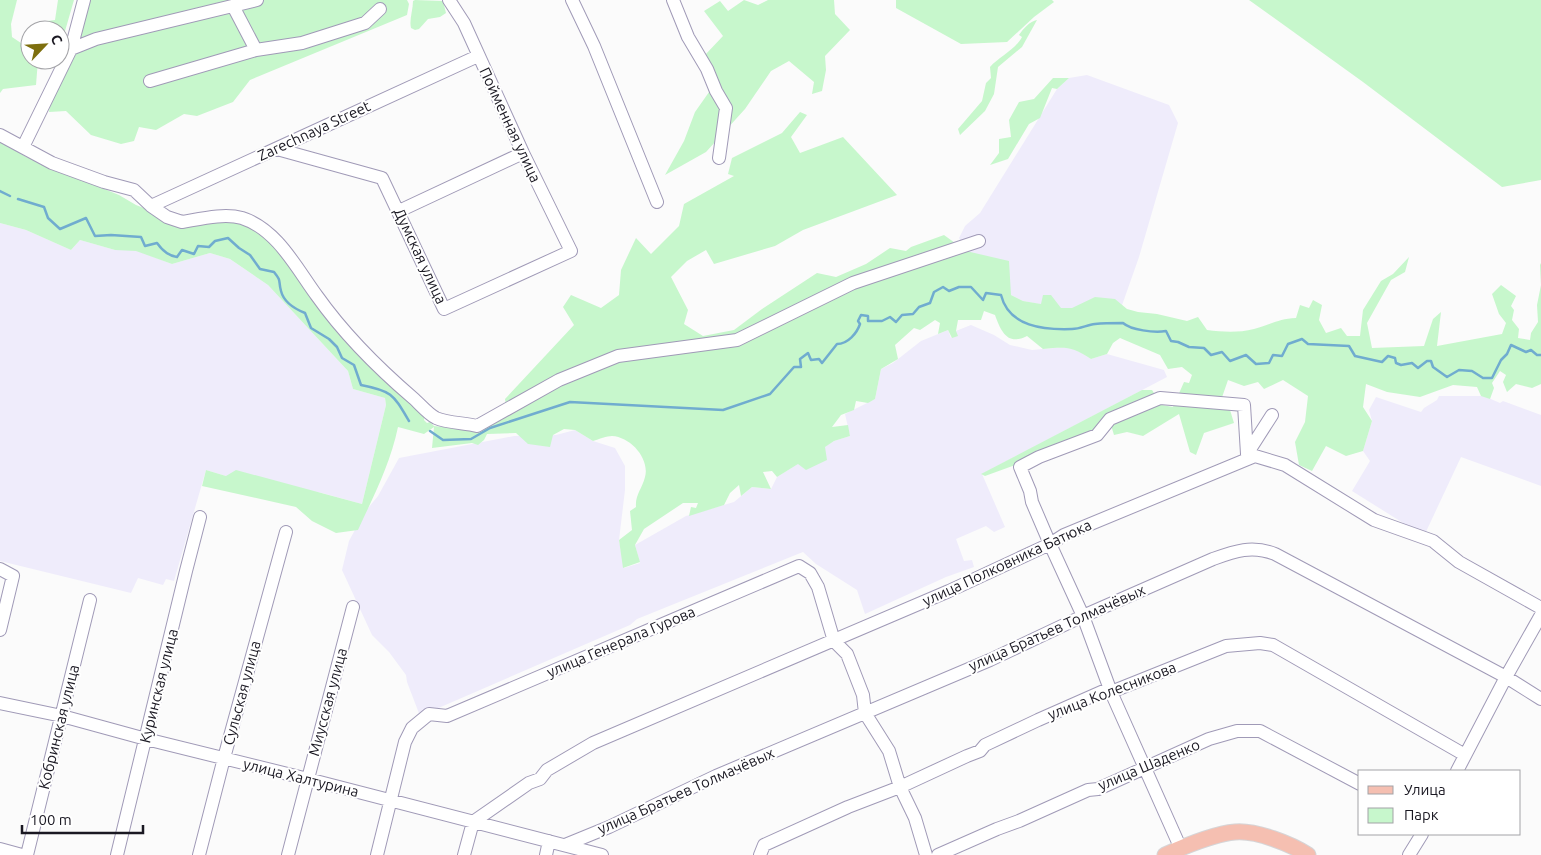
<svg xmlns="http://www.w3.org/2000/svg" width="1541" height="855" viewBox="0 0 1541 855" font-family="Ubuntu,sans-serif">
<rect width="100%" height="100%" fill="#fbfbfb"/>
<!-- built -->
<path fill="#efecfb" d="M1087,75L1169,105L1178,123L1139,257L1120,311L1061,308L1023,301L1011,295L966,251L959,238L965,226L980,213L1057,89L1069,78Z
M0,223L26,230L71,250L80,240L115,250H136L172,264L210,253L230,259L268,285L348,371L353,389L385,398L386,405L362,504L322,493L226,476L206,470L174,581L166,579L163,585L138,578L131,593L0,561Z
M971,325L994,335L1010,345L1032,350L1065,347L1077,350L1091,359L1107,354L1164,370L1167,377L982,474L1005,527L994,532L986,526L956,539L964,561L972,560L974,567L946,577L865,614L857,590L816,564L803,552L637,619L630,625L420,716L407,682L406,675L389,652L372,635L342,570L349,541L364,513L378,496L399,458L514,436L556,435L575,430L593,441L615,448L625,466V490L619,540L624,568L640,563L635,545L686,516L734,502L752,487L771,489L777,477L834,441L850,436L845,414L875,399L881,369L893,363L921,341L948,330L951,338L956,331Z
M1439,396H1484L1500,403L1503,401L1541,415V486L1461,457L1424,536L1352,491L1370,461L1363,451L1372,421L1369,410L1376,397L1421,412L1424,408L1437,400Z"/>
<!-- green -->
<path fill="#c7f7cc" d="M0,0H17L11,24L12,37L30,49V60H38L36,85L3,89L0,93Z
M58,0H74L63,38L60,37V30H45L47,21L55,20Z
M86,0H407L409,4L407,15L250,80L233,102L197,116L184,114L156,130L139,127L134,141L121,144L91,135L66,111L49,112L54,73Z
M415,0L443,1L446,13L440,17L428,19L419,29L415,30L411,28C409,20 413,10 413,1Z
M744,0L758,5L768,0H834L835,14L850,30L825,56L826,70L822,91L812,94L814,82L789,61L771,71L745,109L706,152L665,175L684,141L695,112L714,85L705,55L723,36L704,11L720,1L728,11Z
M896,0H1052L1054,2L1034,17L1007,42L961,44L896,8Z
M1249,0H1541V180L1502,187L1363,82Z
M1037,20L1022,47L998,67L994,94L985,111L960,135L958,129L982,101L986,83L991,78L990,67C999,57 1015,50 1022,37L1019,35C1023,29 1030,21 1037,20Z
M1053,78H1069L1057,89L1052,88L1040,118L1029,124L1008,159L990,165L999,153V139L1011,137L1009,120L1019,102L1034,99Z
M800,112L807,115L791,137L800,153L843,137L897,195L803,230L775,246L714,264L706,250L687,261L671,277L688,310L684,324L703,336L734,330L762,309L817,273L836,277L866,264L890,248L906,251L911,247L944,235L966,251L1009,261L1011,295L1023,301L1041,304L1043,295H1051L1061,308H1072L1095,297L1115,299L1127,309L1138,312L1157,314L1187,321L1198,317L1207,330C1223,332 1238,333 1254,329C1270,325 1277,319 1296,318L1300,305L1309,308L1313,300L1322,305L1319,320L1326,333L1341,328L1347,336H1360L1363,310L1381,281L1393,274L1409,257L1405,272L1391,280L1367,323L1372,348L1424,346L1433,319L1441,312L1437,346L1502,334L1506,323L1499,314L1492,294L1501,285L1516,296L1511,306L1514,310L1512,320L1519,329L1518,338L1530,340L1531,333L1538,322L1537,305L1541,285L1540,265L1541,263V384L1532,388L1516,384L1507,392L1503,382L1506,375L1500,371L1492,383L1494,388L1490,399L1481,396L1477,387L1453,385L1420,397L1387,392L1366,384L1363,407L1372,421L1363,451L1346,456L1326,446L1312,471L1299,465L1295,442L1305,422L1308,396L1283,380L1264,389L1258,382L1244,386L1228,380L1219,406L1230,410L1234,423L1204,433L1196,455L1190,452L1179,414L1143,436L1127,432L1114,435L1110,422L1097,435L985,476L981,474L1142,390H1152L1162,405L1173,407L1184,382L1189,383L1192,375L1182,367L1168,369L1160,355L1120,338L1113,343L1107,354L1091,359C1071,346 1066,347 1043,349L1027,336C1008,346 1001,332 995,315L984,311L981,320H958L956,331L958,336L952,338L948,330L938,334L940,323L935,320L920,330L914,328L895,345L898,359L881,369L875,399L868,403L856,401L854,410L841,415L832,427L848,425L850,436L834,441L825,447L827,460L806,470L798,464L777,477L772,471L763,472L771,489L752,487L741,496L739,485L730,493L724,505L689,516L691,507L696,508L698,503H683L644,529L635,545L640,562L623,568L619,540L632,530L630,511L636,507C635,495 642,489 645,477C650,459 631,437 612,436C607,436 599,439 593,441L575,430L564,429L553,435L550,447L528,444L516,433L487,434L484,440L478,445L472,443L432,448L434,427L424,434L398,427C390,465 374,495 358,530L336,533L312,521L296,507L202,486L206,470L226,476L236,470L362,504L386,405L385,398L353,389L348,371L268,285L230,259L210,253L172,264L136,251L115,250L80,240L71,250L26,230L0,223V140L26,157L119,195L136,205L154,212L162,219L229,220L254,228L267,238L425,414L424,420L427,423L430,422L434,426L470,430L507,415L505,399L574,325L563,307L571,295L601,308L619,295L621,270L636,238L651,254L679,226L684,204L734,176L728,174L732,158L782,133Z"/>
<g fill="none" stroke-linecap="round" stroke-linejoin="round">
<!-- stream -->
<path stroke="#70accf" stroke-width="2.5" d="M0,191L10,196
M18,199L44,207L48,218L60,229L86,218L95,236L111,235L141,237L145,246L157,243C162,250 169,256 177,257L182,250L194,254L198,246L209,247L215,241L228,238L239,248L250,255L260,269L274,272C282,282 278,280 281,291C284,303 295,309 305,313L311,328L329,339L337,347L342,358L354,365L361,385C392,391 393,394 409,421
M430,431L443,440L471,439L490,428L570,402L723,410L770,394L794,367H801L800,359L808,353L811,360L819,359L822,363L837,344C848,344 857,333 860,324L858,321L861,315L868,316V321H882L890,317L896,322L902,315L913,314L919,307L930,303L934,292L943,287L949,291L959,287H971L983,300L986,293L1001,295C1009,327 1044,330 1072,329C1080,329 1087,325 1095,324C1104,323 1113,323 1123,323C1131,330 1154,333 1166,331L1171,341L1178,342L1189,347L1204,348L1211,355L1222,352L1230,361L1246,355L1256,364L1269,363L1273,355L1282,356L1288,344L1302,339L1308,344L1349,346L1355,356L1382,362L1388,356L1395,358L1396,363L1401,365L1412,363L1418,368L1427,361H1431L1433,367L1447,377L1459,370L1472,371L1483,378H1492L1501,360L1507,354L1511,345L1526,352L1531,350L1537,355H1541"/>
<!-- minor casing -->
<g stroke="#a09ab7" stroke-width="14">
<path id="minor" d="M572,0L594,46L657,202
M673,0L688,37L707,69L716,91L726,108L719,158
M233,6L256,50
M71,49L96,39L257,0
M150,81L256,50L302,43L365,23L380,9
M0,135L52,163L104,182L134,190L151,206L167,217L182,222C200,219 224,213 242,218C277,229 297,269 317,296C344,334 378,368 413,398C420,404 428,414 436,418C447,423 466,423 477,426L559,380L618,356L737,340L853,283L979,241
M23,147L71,49L84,0
M277,149L382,178L444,309L571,251L523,153L464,23L449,0
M151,206L478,56
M399,211L523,153
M1247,454L1272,415
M0,569L13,576L0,630
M0,703L62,716L146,739L308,779L602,855
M1457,771L1506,677L1541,615
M473,822L529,783L540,779L547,770L593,743L949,591L1050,544L1064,535L1255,456L1285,465L1374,520L1433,541L1459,562L1541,608
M565,845L609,827L716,776L990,660L1083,616L1213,559C1235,551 1252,545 1275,554L1506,677L1541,699
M0,849L22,855
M1181,849L1111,692L1083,616L1050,544L1032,502L1030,491L1020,467L1039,457L1097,435L1110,419L1160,398L1244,405L1247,454L1255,456
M27,855L90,600
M117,855L186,571L200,517
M199,855L224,758L286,532
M288,855L353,607
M377,855L405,742L412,728L429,714L447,716L799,566L810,573L818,587L834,641L847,654L863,695L865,713L889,751L900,787L915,818L926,855
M464,855L473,822
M546,855L549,841
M760,855L764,845L848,807L900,787L967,756L980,751L985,745L1038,720L1106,690L1111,692L1226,646L1260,643L1273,645L1465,755
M938,855L997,829L1019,821L1088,790L1098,789L1209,739L1237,731H1260L1360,784
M1409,855L1422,834"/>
</g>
<!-- major casing -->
<g stroke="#d6d5d7" stroke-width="17">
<path id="major" d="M1165,855C1185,846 1213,834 1235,832C1256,830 1291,844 1308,855"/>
</g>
<!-- minor -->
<use href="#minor" stroke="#fff" stroke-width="12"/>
<!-- major -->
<use href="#major" stroke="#f5bfb1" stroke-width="15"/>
</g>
<g text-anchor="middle" stroke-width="4" stroke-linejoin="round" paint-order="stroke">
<!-- street labels -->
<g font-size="15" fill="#1a1822" stroke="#fff">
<text transform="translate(510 125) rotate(65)" y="5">Пойменная улица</text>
<text transform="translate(314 131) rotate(-25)" y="5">Zarechnaya Street</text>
<text transform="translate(420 256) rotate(65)" y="5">Думская улица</text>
<text transform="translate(1007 563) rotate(-25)" y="5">улица Полковника Батюка</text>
<text transform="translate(1057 628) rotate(-24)" y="5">улица Братьев Толмачёвых</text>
<text transform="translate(621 642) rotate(-23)" y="5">улица Генерала Гурова</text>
<text transform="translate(159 686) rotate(-76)" y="5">Куринская улица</text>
<text transform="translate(1112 691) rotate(-21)" y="5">улица Колесникова</text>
<text transform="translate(242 693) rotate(-75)" y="5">Сульская улица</text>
<text transform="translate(328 702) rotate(-75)" y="5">Миусская улица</text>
<text transform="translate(59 727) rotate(-76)" y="5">Кобринская улица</text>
<text transform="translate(1149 765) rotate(-23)" y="5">улица Шаденко</text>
<text transform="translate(301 778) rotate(14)" y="5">улица Халтурина</text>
<text transform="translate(686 791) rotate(-24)" y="5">улица Братьев Толмачёвых</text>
</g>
</g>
<!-- legend -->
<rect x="1358" y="770" width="162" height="65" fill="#ffffff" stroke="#a3a3a7"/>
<rect x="1368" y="786" width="25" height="8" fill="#f5bfb1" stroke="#a3a3a7"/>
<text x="1404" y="795" font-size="15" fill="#1a1822">Улица</text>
<rect x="1368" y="808" width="25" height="15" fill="#c7f7cc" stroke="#a3a3a7"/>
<text x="1404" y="820" font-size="15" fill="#1a1822">Парк</text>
<!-- north arrow -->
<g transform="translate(45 45) rotate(65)"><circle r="24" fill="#ffffff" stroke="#a3a3a7"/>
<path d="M0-4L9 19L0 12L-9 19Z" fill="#7e6f0e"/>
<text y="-8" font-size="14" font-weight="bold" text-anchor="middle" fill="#1a1822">С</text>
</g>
<!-- scale -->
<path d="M22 825v8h121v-8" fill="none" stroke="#1a1822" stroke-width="2.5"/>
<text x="30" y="825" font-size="15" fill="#1a1822" stroke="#ffffff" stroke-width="4" paint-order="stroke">100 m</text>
</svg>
